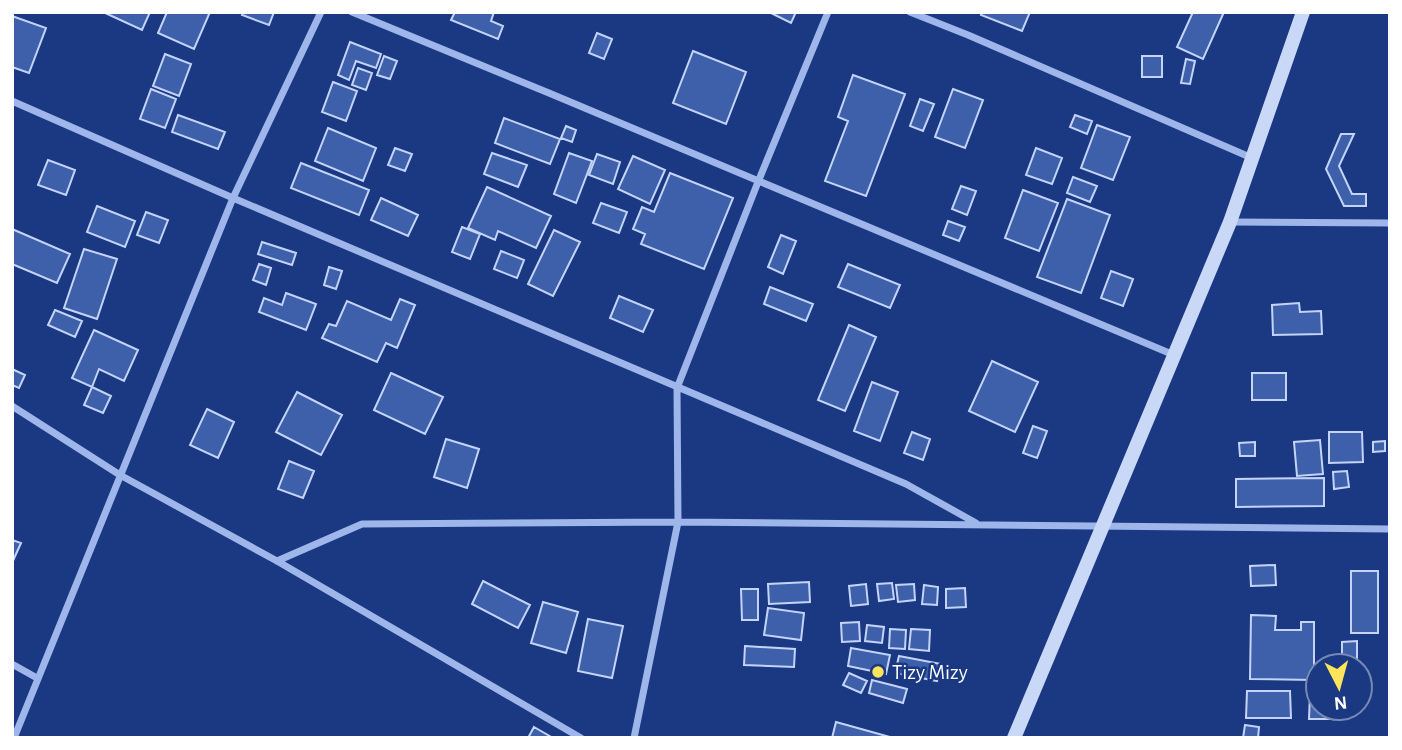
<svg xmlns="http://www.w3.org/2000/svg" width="1402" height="750" viewBox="0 0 1402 750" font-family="'Alegreya Sans',sans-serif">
<rect width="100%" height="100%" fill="#1a3982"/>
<!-- building -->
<path fill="#3e60aa" stroke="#c3d4f8" stroke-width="2" d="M103,12H150L142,30Z
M167,12H210L194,49L158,33Z
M243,12H274L269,25L242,15Z
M455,12H494L491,21L503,26L498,39L451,20Z
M769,12H796L791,23Z
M982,12H1030L1022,31L981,15Z
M1193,12H1224L1203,59L1177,47Z
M12,16L46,28L29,73L12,67Z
M597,33L612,39L604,59L589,53Z
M350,42L381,54L376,68L356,61L349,80L338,75Z
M693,51L746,72L726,124L673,103Z
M165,54L191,64L179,96L153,86Z
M384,56L397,61L390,79L377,75Z
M1142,56H1162V77H1142Z
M1186,59L1195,61L1190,84L1181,83Z
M358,68L372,73L366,90L352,85Z
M853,75L905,94L866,196L825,181L848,121L838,117Z
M333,82L357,91L346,121L322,112Z
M151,89L176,99L165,128L140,119Z
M953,89L983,100L965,148L935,137Z
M920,99L934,104L923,131L910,126Z
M178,115L225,132L218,149L172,132Z
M1075,115L1092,121L1087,134L1070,127Z
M504,118L560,139L550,164L495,143Z
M1097,125L1130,137L1113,180L1081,168Z
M566,126L576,130L572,142L561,138Z
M328,128L376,148L363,181L315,161Z
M1341,134H1354L1339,166L1352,194H1366V206H1344L1326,169Z
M395,148L412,154L405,171L388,165Z
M1036,148L1062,158L1052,184L1026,175Z
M492,153L527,165L518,187L484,174Z
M569,153L592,161L576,203L554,194Z
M597,154L620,162L613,184L589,175Z
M633,156L665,170L650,204L618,189Z
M48,160L75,170L66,195L38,185Z
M301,163L369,190L359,215L291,188Z
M670,173L733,198L704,269L641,244L645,234L633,229L642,207L654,212Z
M1073,177L1097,186L1090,202L1067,193Z
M961,186L976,191L967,215L952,209Z
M487,187L551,216L536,248L498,231L495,240L468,228Z
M1023,190L1058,203L1039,251L1005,238Z
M381,198L418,215L408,236L371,220Z
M1067,199L1110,215L1081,293L1037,277Z
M601,203L627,212L619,233L593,223Z
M97,206L135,221L125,247L87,232Z
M146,212L168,220L159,243L137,235Z
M948,221L965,227L959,241L943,235Z
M462,227L480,234L470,259L452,252Z
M12,229L70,254L57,283L12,264Z
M554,230L580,242L553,296L528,284Z
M781,235L796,241L783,274L768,267Z
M262,242L296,253L292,265L258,254Z
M84,249L117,259L97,319L64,308Z
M501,251L524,260L517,278L494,269Z
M259,264L271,268L266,285L253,280Z
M848,264L900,285L890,308L838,287Z
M329,267L342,271L336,289L324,285Z
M1111,271L1133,279L1123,306L1101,298Z
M770,287L813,304L806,321L764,304Z
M286,293L316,304L306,330L259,312L264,298L282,305Z
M619,296L653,310L643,332L610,318Z
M400,299L415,305L397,348L386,343L377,362L322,338L329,324L336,326L347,301L391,320Z
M1299,303L1300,312L1321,311L1322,334L1273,335L1272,305Z
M55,310L82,321L75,337L48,325Z
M849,325L876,337L845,411L818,400Z
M94,330L138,350L124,381L99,369L92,387L72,378Z
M992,361L1038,382L1015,432L969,411Z
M12,369L25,375L19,388L12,385Z
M391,373L443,397L425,434L374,410Z
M1252,373H1286V400H1252Z
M872,382L898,392L880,441L854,431Z
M92,387L111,396L103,413L84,405Z
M297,392L342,415L321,455L276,432Z
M207,409L234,422L218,458L190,445Z
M1033,426L1047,431L1037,458L1023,453Z
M912,432L930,439L923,460L904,453Z
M1329,432H1362L1363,462L1329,463Z
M446,439L479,449L467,488L434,477Z
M1320,440L1323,474L1297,476L1294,442Z
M1385,441V451L1373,452V442Z
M1255,442V456H1240L1239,443Z
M289,461L314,471L303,498L278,489Z
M1347,471L1349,487L1334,489L1333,472Z
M1324,478V506L1236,507V479Z
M12,540L21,543L12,563Z
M1275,565L1276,585L1251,586L1250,566Z
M1351,571H1378V633H1351Z
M483,581L530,605L518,628L472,604Z
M809,582L810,602L769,604L768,584Z
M892,583L894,599L879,601L877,584Z
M866,584L868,604L851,606L849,586Z
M914,584L915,600L898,602L896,585Z
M924,585L938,587L937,605L922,604Z
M965,588L966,607L946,608V589Z
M741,589H758V620H742Z
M543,602L578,612L566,653L531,643Z
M768,608L804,613L801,640L764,635Z
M1251,615L1276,616L1275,630H1301V622H1314V680L1250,679Z
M588,619L623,626L612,678L578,671Z
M859,622L860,641L842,642L841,623Z
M867,625L884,627L882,643L865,641Z
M890,629L906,630L905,649L889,648Z
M911,629L930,630L929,651L909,649Z
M1357,641V666H1342V642Z
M745,646L795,649L794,667L744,665Z
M851,648L890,655L886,674L848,666Z
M899,656L941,664L937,681L895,673Z
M849,673L867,681L861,693L843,685Z
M872,680L907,689L903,703L869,693Z
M1247,691H1290L1291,718H1246Z
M1310,694H1318V708H1336L1335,719H1309Z
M836,722L890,737V738H832Z
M1245,725L1259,727L1258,738H1243Z
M534,727L553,738H528Z"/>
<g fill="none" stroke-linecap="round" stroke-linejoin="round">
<!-- street -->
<path stroke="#9fb6eb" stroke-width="7" d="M352,12C627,124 900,241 1174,355
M910,12L968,35L1252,158
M12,101L233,198L906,484L976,523
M1231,222L1390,223
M12,406L120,475L277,561L581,738
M277,561L362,524L678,522L1390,529
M12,664L37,678
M14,738L233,198L321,12
M634,738L678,522L677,388L758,182L828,12"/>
<!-- secondary -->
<path stroke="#cad8f8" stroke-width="14" d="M1014,738L1230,222L1303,12"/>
</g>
<!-- markers -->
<circle fill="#fde45b" stroke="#1a3982" stroke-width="2.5" cx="878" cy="672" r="7"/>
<g text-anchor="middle" stroke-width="5" stroke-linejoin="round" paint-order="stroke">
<!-- poi labels -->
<g font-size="21" fill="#fff" stroke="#1a3982" text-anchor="start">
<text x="892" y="679">Tizy Mizy</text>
</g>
</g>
<!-- border -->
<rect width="1402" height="750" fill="none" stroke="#ffffff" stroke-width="28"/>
<!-- north arrow -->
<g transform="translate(1339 687) rotate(174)"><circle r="33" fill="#1a3982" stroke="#7688b4" stroke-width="2"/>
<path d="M0-5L12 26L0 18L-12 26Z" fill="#fde45b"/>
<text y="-10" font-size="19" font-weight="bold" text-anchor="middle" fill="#ffffff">N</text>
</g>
</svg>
